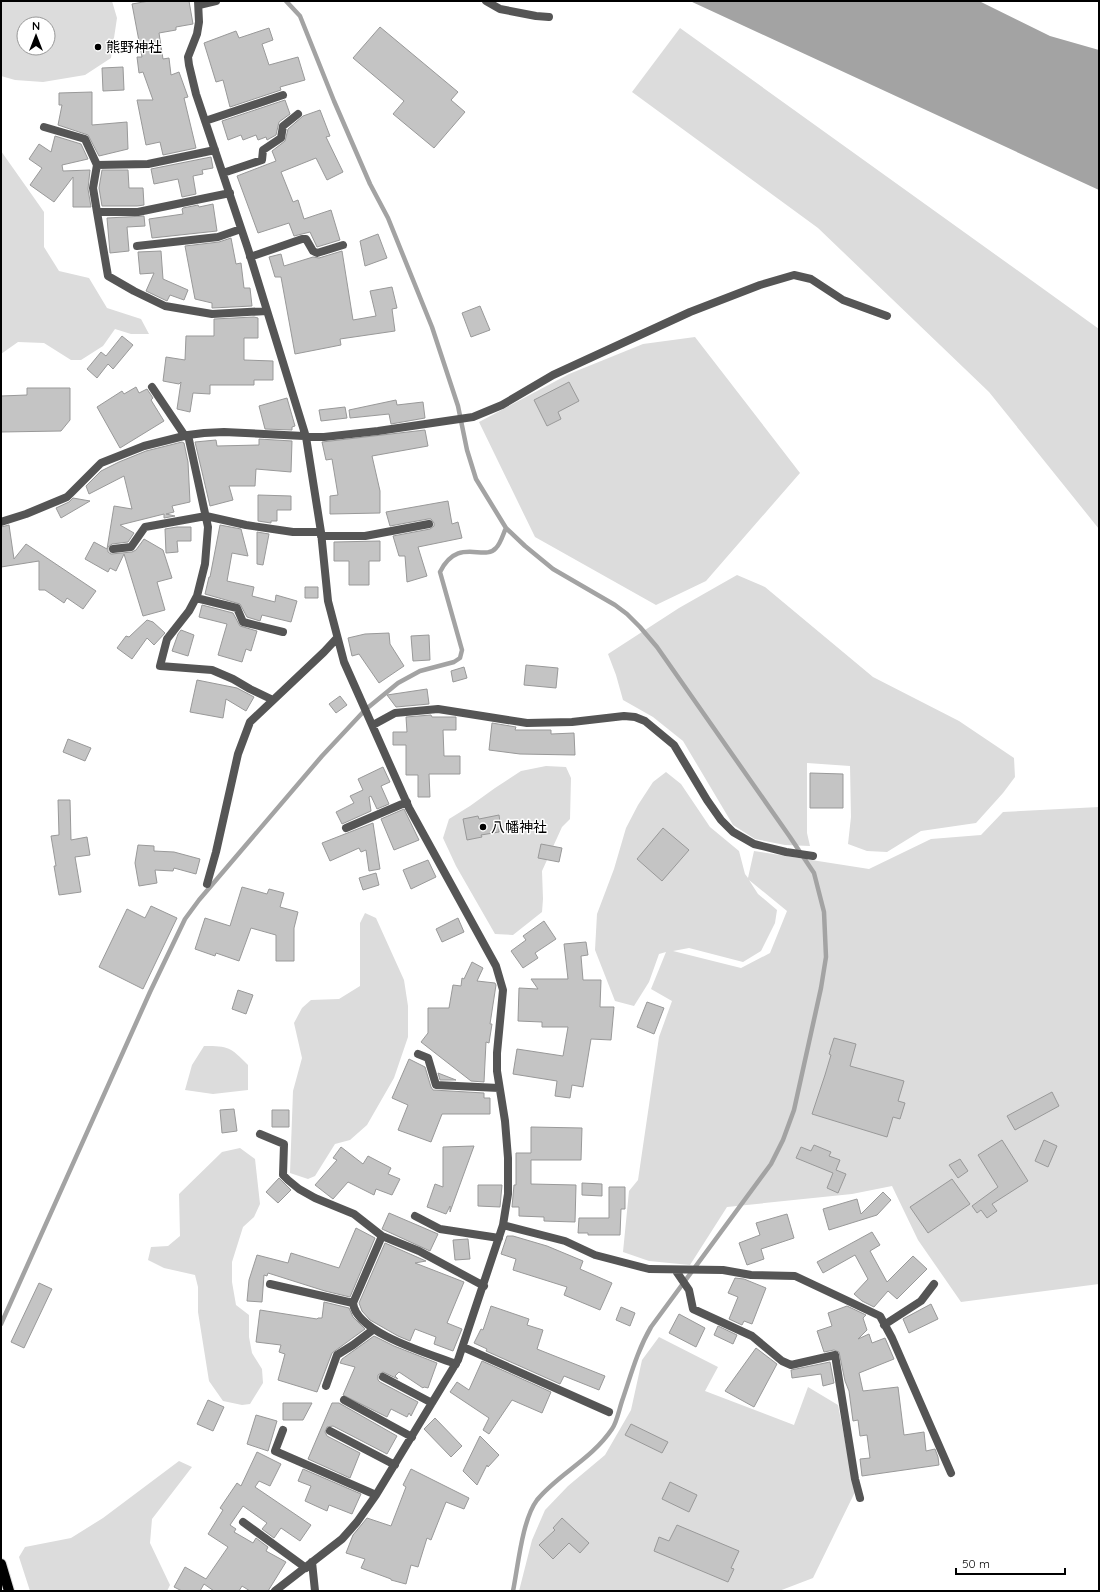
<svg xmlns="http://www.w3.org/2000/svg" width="1100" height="1592" viewBox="0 0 1100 1592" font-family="Quicksand,'Noto Sans JP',sans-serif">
<rect width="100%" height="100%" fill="#fff"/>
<!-- green -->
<path fill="#dcdcdc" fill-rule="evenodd" d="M1,1H112L117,18L111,58L85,75L43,82L15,80L1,76ZM24,24H48V48H24Z
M680,28L1099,329V529L989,392L818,228L632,92Z
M1,151L44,212V247L59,271L89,278L107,308L141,319L149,334H131L115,329L103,346L81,360H71L44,343L18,342L1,354Z
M695,337L800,473L706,581L656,605L535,537L479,422L569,374L643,344Z
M737,575L765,587L873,677L959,721L1014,758L1015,777L1003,793L976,823L921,831L887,852L867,851L848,844L851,817L850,766L807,763V833L810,846L785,845L755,839L733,825L683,741L653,717L623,700L616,675L608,654L679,608Z
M546,766L566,767L571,778L570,819L562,827L542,871L543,899L542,912L513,935L495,934L456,866L443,838L449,819L470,806L495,788L521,771Z
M666,772L681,784L710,827L739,851L745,874L748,878L754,851L869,869L931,839L981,835L1003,812L1099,807V1284L961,1302L918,1240L892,1186L852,1194L727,1207L690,1265L649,1261L623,1252L629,1191L638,1180L659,1037L672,1001L651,989L666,952L659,954L649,982L634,1006L615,1001L595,950L597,914L614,869L626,828L638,805L653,782ZM749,880L787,911L770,953L741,968L673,951L689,948L743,962L761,951L775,923L777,910L758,894Z
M365,913L376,918L404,980L408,1006V1037L394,1078L367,1125L350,1140L335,1144L315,1176L308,1179L290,1173L293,1091L302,1058L294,1023L302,1008L311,1000L339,999L360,986V923Z
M204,1046C229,1046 230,1047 248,1065V1090L213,1094L185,1090L192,1065Z
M240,1148L255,1159L260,1204L254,1217L243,1227L232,1262V1282L236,1305L249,1315V1337L252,1353L262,1369L263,1383L250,1404L242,1405L223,1401L209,1381L198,1312V1287L195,1275L164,1268L148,1260L151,1247L168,1246L180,1236L179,1194L222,1152Z
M659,1337L718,1367L705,1391L794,1425L808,1387L838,1405L855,1492L813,1578L779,1591H519L532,1540L545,1510L568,1486L605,1455L631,1410L642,1360Z
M179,1461L192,1467L152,1519L150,1543L170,1585L167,1591H30L19,1557L25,1547L71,1538L103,1518Z"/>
<!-- water -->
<path fill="#a3a3a3" d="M690,1H979L1050,36L1099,50V190Z"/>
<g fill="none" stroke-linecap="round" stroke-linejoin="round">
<!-- stream -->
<path stroke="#a3a3a3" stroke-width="4.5" d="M286,1L300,16L334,101L370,184L388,218L432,327L458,406L467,450L476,479L506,528L525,546L553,569L615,605L627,614L640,627L657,647L790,837L814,873L824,912L826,957L821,988L794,1110L783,1140L771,1164L651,1327C637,1351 631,1375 622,1401C619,1410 617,1422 612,1429C591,1460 558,1474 537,1500C522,1520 518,1567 513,1591
M1,1324L150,992L185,919L199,900L322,756L365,710L398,683L420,671L454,662L460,658L462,650L440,572C458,536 484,562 496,548C501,543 503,534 506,528"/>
</g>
<!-- building -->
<path fill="#c4c4c4" stroke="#999" d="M149,1H189L193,24L176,27V30L159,33L163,59L169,58L171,75L179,72L188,97L184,98L196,148L163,155L160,142L146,145L137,100H153L143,72L139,73L137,57H142L132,4Z
M380,27L458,92L451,100L465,112L434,148L393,114L404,101L353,58Z
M269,28L273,40L262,44L269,65L298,57L305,80L280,87L281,90L230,107L223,80L216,82L204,43L236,31L239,38Z
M123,67L124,90L103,91L102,68Z
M92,92V125L127,122L128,149L99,156L88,135L58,125L62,105H59V93Z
M285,100L290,114L279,122L276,135L267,140L266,137L258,140L256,135L243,140L241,135L228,140L222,121Z
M320,110L330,136L326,137L343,172L327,180L316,158L281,172L293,202L298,200L304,219L331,210L340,240L317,247L310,232L294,236L289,223L258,233L237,176L276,161L272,151L285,141L288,129L303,116Z
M55,136L81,144L88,159L62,165L63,171L90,170L88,189L91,207H73V177L54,202L30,185L42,168L29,159L39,144L51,152Z
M211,157L213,168L202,170L203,174L193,176L196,194L182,197L178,179L154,184L151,169Z
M102,170H128L129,188H143L144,205L137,206H102L99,188Z
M213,204L217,231L152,238L149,219L183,214L182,209L183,208L198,205L199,207Z
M144,216L145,226L127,227L129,251L110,253L107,218Z
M378,234L387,258L365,266L360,241Z
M231,238L236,264L241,263L244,288H250L252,306L212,308V303L195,299L185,246L219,242Z
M161,251L163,279L188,290L184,300L170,295L167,301L146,291L154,273L140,274L138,252Z
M342,251L353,320L376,316L370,291L392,287L397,308L392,309L395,331L340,339L341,345L295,354L281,277H275L269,257L281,254L284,266L313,257L319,258Z
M480,306L490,330L471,337L462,313Z
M254,317L258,318V338H244V360L273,361V380H254V385H210V394L193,393L190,412L177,409L181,382L179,384L163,381L166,357L185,360L186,336H214V319Z
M122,336L133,345L113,369L108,364L97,378L87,369L101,352L106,356Z
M569,382L579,401L558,412L561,419L547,426L534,400Z
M136,387L139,393L147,389L153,398L151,400L164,421L120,448L97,407L122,391L124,394Z
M27,388H70V420L61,431L1,432V396L27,395Z
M287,398L295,426L292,427V430L265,429L259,406Z
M396,400L397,405L423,402L425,418L391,424L389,414L350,418L349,410Z
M345,407L347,418L321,421L319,410Z
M425,430L428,446L372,456L380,491V513L330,514V496L338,495L332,459L326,460L322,442Z
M259,439L292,441L291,472L256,469L255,486H229L233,500L210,506L195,442L216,440L217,446L259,445Z
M182,442L184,443L188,462L190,502L172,506L174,512L166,514L175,516L164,518V514L120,525L134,533L128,542L112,544L108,547V552L111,554L132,552L136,550L144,539L163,550L172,578L157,582L165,610L143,616L124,554L116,571L110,568L108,572L85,559L94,542L107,549L114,506L132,509L124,476L89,494L86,486L101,471L119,462L146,451Z
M258,495L291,496V510H277V521H271V523L258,521Z
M73,498L90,501L61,518L56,508L69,502Z
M448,501L452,524L458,522L462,538L418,547L427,576L407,582L405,556H399L393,536L430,529L434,526V523L431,519H428L390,526L386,512Z
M9,525L14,559L26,544L96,591L83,609L67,598L64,603L45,590H39V561L1,567V527Z
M220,525L241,529L248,556L232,553L227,581L254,587L252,596L275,602L276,595L297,601L291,622L262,615L260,621L247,617L240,604L205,594L209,577H210Z
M177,527H191V541H177L178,552L166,553L165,529Z
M257,532L269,534L263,565L257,564Z
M380,541V561H369V585H349V561H334V542Z
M305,587H318V598H305Z
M202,605L233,613L240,626L257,631L251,651L246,649L242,662L218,655L227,624L199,617Z
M147,620L153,622L165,633L154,645L147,638L132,659L117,648L126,636L129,637Z
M181,630L194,635L188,656L172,651L178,634Z
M389,633L390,644L404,666L379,683L359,654L352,656L348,638L365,634Z
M429,635L430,660L413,661L411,636Z
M526,665L558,668L556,688L524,685Z
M464,667L467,678L453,682L451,671Z
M197,680L237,688L254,697L246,711L226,699L223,718L190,712Z
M427,689L429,704L396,707L387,695Z
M340,696L347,705L336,713L329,704Z
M431,715L432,717H456V730H443L444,756H460V774H429L430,797H418V775H406V745H393V732H407L406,717Z
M492,723L516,727L515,730H551V734L574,733L575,755L520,754L489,750Z
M68,739L91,748L85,761L63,752Z
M383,767L390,782L381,786L389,804L377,809L371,796L369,797L371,811L342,824L336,812L354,803L350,796L363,790L358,779Z
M810,773L843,774V808H810Z
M58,800H70L71,840L87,837L90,855L75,857L81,892L59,895L54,866H56L51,836L59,835Z
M404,809L419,840L394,850L381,819Z
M499,815L501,829H499V832L481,835L482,837L467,840L463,819L478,816L479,819Z
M373,823L380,869L369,871L366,850L361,852L359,848L330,861L322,843Z
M663,828L689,850L662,881L637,859Z
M541,844L562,848L559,862L538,858Z
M138,845L154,846V851L174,852L200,859L196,874L174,868L173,871L155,870L157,883L139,886L135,863Z
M428,860L436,877L411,889L403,870Z
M376,873L379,885L363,890L359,878Z
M242,887L267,894L269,889L284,893L280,907L298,912L294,928V961H276V935L251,928L239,961L216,953L215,956L195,949L205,918L230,926Z
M151,906L177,918L143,989L99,967L127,909L145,918Z
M458,918L464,932L442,942L436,929Z
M544,921L556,939L535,953L538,958L523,968L511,951L526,940L523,936Z
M586,942L588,955L581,956L583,980H601L600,1007H614L611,1040L591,1039L583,1087L572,1085L570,1098L555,1096L557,1081L513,1074L517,1049L563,1056L568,1027H542V1022L518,1021L519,988L538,989L531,979H568L564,944Z
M472,962L483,968L477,981L495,983L496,985L490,1024H492L489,1043L486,1042L484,1082L471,1081L421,1042L428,1033V1008H449L453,985L461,986L462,978L464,979Z
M238,990L253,995L246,1014L232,1009Z
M647,1002L664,1008L654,1034L637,1027Z
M834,1038L856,1044L850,1066L904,1081L898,1101L905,1103L900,1119L893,1117L887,1137L812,1114L825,1075L831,1055L829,1054Z
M409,1059L425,1067L431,1087L433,1090L484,1093V1098H490V1114H442L431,1142L398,1130L408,1105L392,1098Z
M438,1073L456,1080H440Z
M1052,1092L1059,1106L1015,1130L1007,1116Z
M234,1109L237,1131L222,1133L220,1110Z
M272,1110H289V1127H272Z
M531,1127L582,1128L581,1160H531V1184L576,1185L575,1222L544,1221V1217L519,1216V1207H512L514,1185H516V1153H531Z
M1002,1140L1028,1181L992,1204L997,1211L987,1218L981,1210L977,1213L972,1206L998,1187L978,1155Z
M1044,1140L1057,1146L1048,1167L1035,1161Z
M814,1145L831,1152L829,1156L840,1160L836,1170L846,1174L838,1193L827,1188L833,1173L796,1158L801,1147L811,1151Z
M474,1146L450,1212V1206L446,1214L427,1207L435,1184L443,1187V1147Z
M341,1147L363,1164L368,1156L391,1168L388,1174L400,1179L392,1195L376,1189L374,1195L348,1182L333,1199L315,1185L337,1160L333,1158Z
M960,1159L968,1171L958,1178L949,1165Z
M279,1178L291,1190L278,1203L266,1192Z
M952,1179L970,1204L928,1233L910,1207Z
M582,1183L602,1184V1196L582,1195Z
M478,1185H502L500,1207L478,1206Z
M609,1187H625V1209H621L620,1235H588V1233H578L579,1218H609Z
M883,1192L891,1200L877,1215L829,1230L823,1209L857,1199L861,1214Z
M389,1213L438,1234L430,1251L382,1229Z
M787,1214L794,1238L761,1249L764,1259L747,1265L739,1243L760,1235L756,1223Z
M356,1228L375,1238L350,1297L325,1291L268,1273L267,1276L264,1275L262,1302L247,1301L249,1280L257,1255L288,1263L291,1253L339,1268Z
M872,1232L880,1245L870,1251L887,1282L913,1256L927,1269L897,1299L888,1291L874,1307L862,1301L854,1294L868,1279L855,1255L823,1273L817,1262Z
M507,1236H513L547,1246L583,1261L580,1269L612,1283L600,1310L564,1295L567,1287L513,1270L516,1259L501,1254Z
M468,1239L470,1259L455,1260L453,1240Z
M385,1243L426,1261L415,1263L464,1282L447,1323L462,1329L453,1351L434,1344L436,1337L415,1329L410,1341L398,1336L370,1320L362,1311L359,1303Z
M735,1278L744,1279L766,1288L752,1324L744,1321L742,1325L729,1319L738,1297L728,1293Z
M39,1283L52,1289L24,1348L11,1342Z
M324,1302L349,1308L353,1317L365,1329L332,1353L317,1392L278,1380L285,1354L279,1352L281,1345L256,1342L260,1310L317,1319L318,1318H322Z
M931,1304L938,1319L909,1333L903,1319Z
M491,1306L529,1319L527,1325L543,1330L537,1349L605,1376L599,1390L564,1376L560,1384L486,1351L487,1349L474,1343L481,1329L483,1330Z
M847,1306L866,1315L863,1318L867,1330L858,1339L869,1334L872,1343L885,1338L894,1359L859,1373L863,1391L898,1387L904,1435L924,1432L926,1451L935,1449L938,1457L939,1465L862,1476L860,1459L870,1458L867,1435L860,1436L858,1420L853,1421L849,1391L845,1381L839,1352L834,1350L824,1352L817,1331L832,1326L828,1313Z
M621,1307L635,1313L630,1326L616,1320Z
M679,1314L705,1328L696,1347L669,1333Z
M718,1326L737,1335L733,1344L714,1335Z
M374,1336L394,1346L437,1363L428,1388L424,1387L423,1388L399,1372L395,1376L398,1379L383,1372L378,1375V1380L380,1382L418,1402L411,1416L409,1413L407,1417L391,1409L387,1417L343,1395L355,1367L340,1363L342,1359Z
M756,1348L777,1364L754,1407L725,1391Z
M482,1361L551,1392L542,1413L512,1400L489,1434L483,1430L489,1418L450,1392L457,1382L469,1390Z
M830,1362L834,1383L823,1386L821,1374L792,1378L791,1370Z
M208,1400L224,1407L213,1431L197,1424Z
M283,1403H312L303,1420H283Z
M332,1403H339L397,1436L387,1454L333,1426L327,1427L325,1432L327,1436L360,1453L350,1478L308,1459Z
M256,1415L277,1421L268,1451L247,1444Z
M435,1418L462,1446L451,1457L424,1429Z
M631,1424L668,1442L662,1453L625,1435Z
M480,1436L499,1455L488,1467L487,1465L477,1485L463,1471Z
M257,1452L281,1464L270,1486L259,1481L255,1487L311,1525L300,1541L281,1528L274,1538L262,1529L267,1523L243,1506L230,1525L236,1529L234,1532L253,1543L256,1538L268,1547L266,1551L286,1562L268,1591H250L242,1586L239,1591H214L204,1584L200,1591H182L174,1587L185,1567L206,1579L228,1547L208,1534L223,1510L220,1508L237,1483L241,1486Z
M303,1469L361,1494L352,1514L329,1505L327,1511L305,1501L311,1486L298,1481Z
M411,1469L469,1498L464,1509L446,1502L431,1540L427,1538L418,1567L411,1565L406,1584L391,1580V1579L361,1568L365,1559L346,1553L353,1535L367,1518L391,1526L406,1487L403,1485Z
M670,1482L697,1495L689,1512L662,1499Z
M562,1518L589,1543L580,1553L569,1543L553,1559L539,1545L555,1530L553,1528Z
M677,1525L739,1551L731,1568L734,1569L728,1582L654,1551L659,1537L669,1541Z"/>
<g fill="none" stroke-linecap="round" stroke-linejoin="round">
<!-- primary casing -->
<g stroke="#dbdbdb" stroke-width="12">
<path id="primary" d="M1,1564L9,1591"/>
</g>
<!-- street -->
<path stroke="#555" stroke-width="8" d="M198,1L199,22L197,34L188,57L189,65L196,94L248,249L306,437L321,532L328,601L344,662L409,808L496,966L503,990L497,1053V1071L505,1121L508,1158V1194L503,1225L458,1360L376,1495L357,1522L342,1539L275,1591
M486,1L500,9L536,16L549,17
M199,5L216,1
M205,121L283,95
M44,127L85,139L97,165L148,164L215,150
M97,165L93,188L97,212H138L230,193
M223,173L262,160L263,150L281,138L283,126L298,114
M97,212L108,276L134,291L165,306L212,314L267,311
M137,246L218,237L241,229
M250,257L302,239H306L313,251L317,253L343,245
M152,387L185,436
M188,435L208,527L205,564L197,596L189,611L167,639L160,666L212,670L233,679L250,689L273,700
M1,522L26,514L67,497L101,463L144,446L188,435L204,433L224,432L324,437L378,431L473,417L502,405L553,375L690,312L760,285L794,275L811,279L843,300L887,316
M321,536H365L429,524
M113,549L131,547L145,527L206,516L246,525L293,532H321
M196,598L237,608L243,622L283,632
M373,725L395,713L438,709L527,723L572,722L624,716L635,717L645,721L674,745L707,800L721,820L733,832L754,844L786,852L813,856
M346,828L407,802
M207,884L216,852L238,754L250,722L324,652L337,638
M418,1054L428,1058L436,1085L499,1088
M260,1134L284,1144L283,1175L288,1180L299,1189L315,1198L354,1214L382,1236L419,1251L484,1286
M415,1216L440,1229L499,1238
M503,1225L565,1241L595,1255L649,1269L723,1270L751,1275L795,1276L880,1316L892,1338L951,1473
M382,1236L353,1303C356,1333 430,1354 456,1364
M676,1271L689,1290L693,1309L752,1336L782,1361L791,1365L835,1355L855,1479L860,1498
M270,1284L353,1303
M884,1325L921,1301L934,1284
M463,1347L609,1412
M383,1377L432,1403
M326,1386L337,1355L353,1345L374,1329
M344,1400L412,1437
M283,1430L275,1451L376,1495
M330,1431L395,1465
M243,1522L306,1568
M312,1562L315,1591"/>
<!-- primary -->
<use href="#primary" stroke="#000" stroke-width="10"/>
</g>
<!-- markers -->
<g fill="#000" stroke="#fff" stroke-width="1.5">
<circle cx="98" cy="47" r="4"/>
<circle cx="483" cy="827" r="4"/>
</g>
<g text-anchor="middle" stroke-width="3" stroke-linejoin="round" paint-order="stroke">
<!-- poi labels -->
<g font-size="14" fill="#000" stroke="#fff" text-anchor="start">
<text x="106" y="52">熊野神社</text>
<text x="491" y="832">八幡神社</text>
</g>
</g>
<!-- border -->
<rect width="1100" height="1592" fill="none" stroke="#000000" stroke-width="4"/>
<!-- north arrow -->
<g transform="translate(36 36)"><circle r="19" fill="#ffffff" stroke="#999999"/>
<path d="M0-3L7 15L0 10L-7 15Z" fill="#000000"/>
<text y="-6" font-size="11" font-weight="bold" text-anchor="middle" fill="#000000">N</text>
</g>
<!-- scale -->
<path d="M956 1568v6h109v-6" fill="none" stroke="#000000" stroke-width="2"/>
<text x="962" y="1568" font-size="12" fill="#000000" stroke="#ffffff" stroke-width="3" paint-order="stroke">50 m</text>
</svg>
